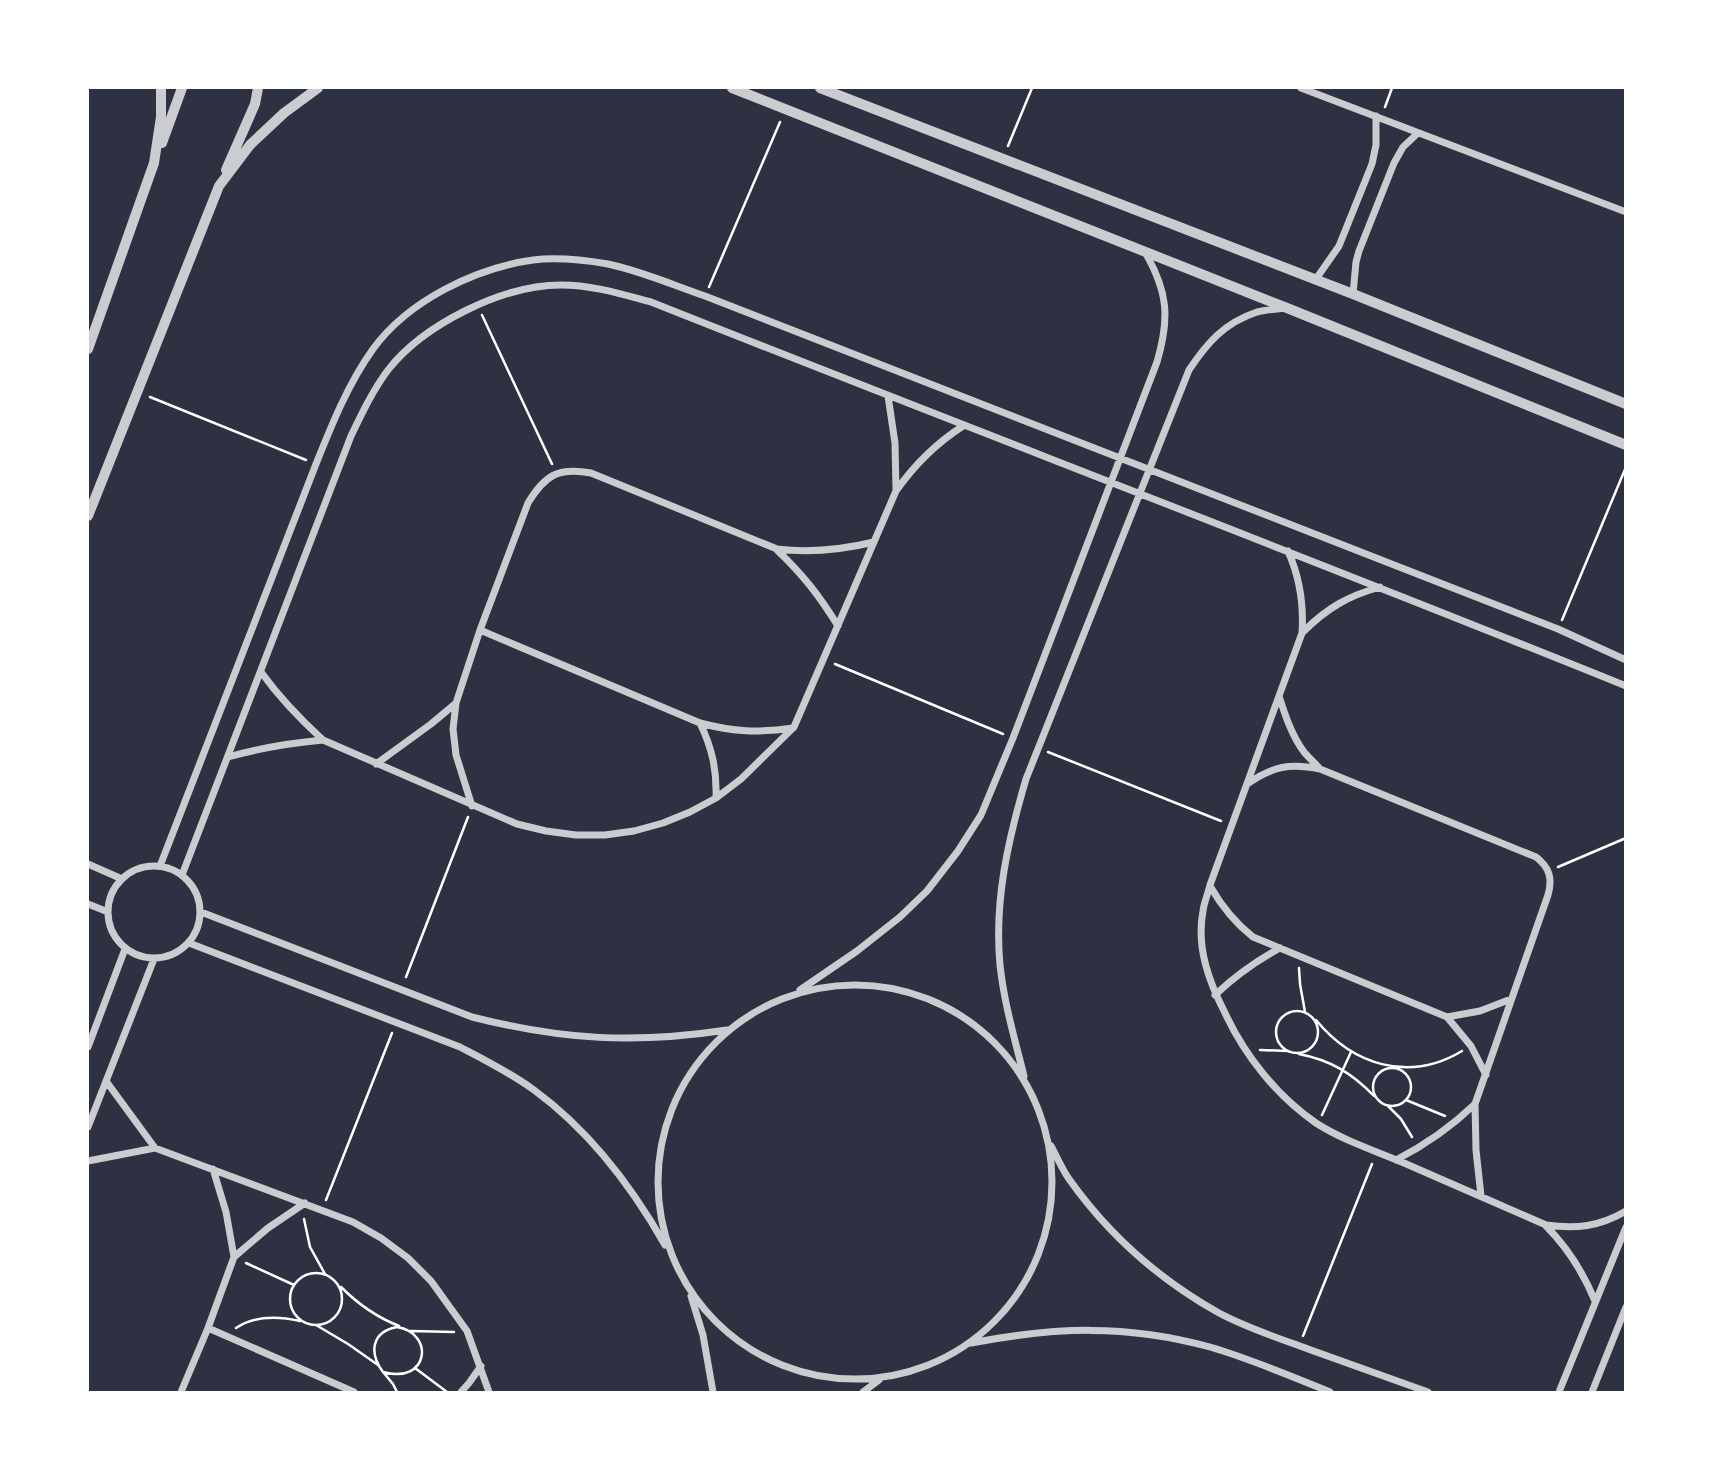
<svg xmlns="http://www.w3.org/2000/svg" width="1713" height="1480" viewBox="0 0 1713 1480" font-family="Mulish,sans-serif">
<rect width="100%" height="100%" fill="#2d3142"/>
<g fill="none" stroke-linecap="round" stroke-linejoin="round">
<!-- path -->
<path stroke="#fff" stroke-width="2.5" d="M1385,107L1392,88
M1008,146L1032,88
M709,287L780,122
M482,315L552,464
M150,397L306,460
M1562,620L1626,467
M835,664L1003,734
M1048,752L1221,821
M1558,867L1626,838
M1299,968L1300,984L1305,1012
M406,977L468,817
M1276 1032a21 21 0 1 1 42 0a21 21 0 1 1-42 0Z
M1316,1020C1353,1065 1409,1083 1462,1051
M1260,1050L1288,1051
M1299,1054C1330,1060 1352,1073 1374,1096
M1373 1087a19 19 0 1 1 38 0a19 19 0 1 1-38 0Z
M1406,1100L1445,1116
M1388,1106L1401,1119L1412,1137
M1322,1115L1351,1052
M326,1200L392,1033
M304,1219L310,1247L325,1274
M246,1263L294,1285
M290 1299a26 26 0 1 1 52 0a26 26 0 1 1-52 0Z
M341,1287C358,1304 376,1317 399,1326
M316,1325L348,1344L378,1365
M397,1327C435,1333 429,1385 383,1372C369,1353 371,1332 397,1327Z
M236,1328C255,1315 278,1316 300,1321
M411,1331L454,1332
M1303,1336L1372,1164
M415,1368L447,1392
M383,1372L393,1384L397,1392"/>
<!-- minor -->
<path stroke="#caccd0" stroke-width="7" d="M1301,88L1626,212
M1316,279L1339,246L1372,164L1376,145V116
M1353,294L1356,262L1359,251L1394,163L1403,147L1418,133
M888,396L895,443L896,490
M777,550C803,575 819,595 838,626
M1288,551C1300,578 1304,603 1302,633L1210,885C1208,894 1204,902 1203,911C1196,947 1209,982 1225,1013C1245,1056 1277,1096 1316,1123C1342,1140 1376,1151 1404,1163C1451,1184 1499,1204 1546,1225C1576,1229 1599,1227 1626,1211
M480,630L700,723C734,732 758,733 793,728
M1303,632C1327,608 1348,596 1380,587
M261,672C279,697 300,719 323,740L517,824L546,831L576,835H605L634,831L663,823L690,812L716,798L741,779L794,727L896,491C915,464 935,444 963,426
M1279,696C1285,715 1292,736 1304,752C1309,758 1315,763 1320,769
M700,723C712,748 717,770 716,798
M228,757C260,748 290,743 323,740
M376,764L431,724L455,704
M1247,784C1273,766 1290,763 1320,769L1536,857C1549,867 1553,878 1548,895L1475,1104L1476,1150L1481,1196
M472,806L456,755L453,729L456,703L480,630L528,503C545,475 558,467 591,473L777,549C811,553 841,550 874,542
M88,864L122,879
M108 912a46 46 0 1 1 92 0a46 46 0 1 1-92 0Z
M160,866L316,464C332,424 348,384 373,349C408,301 475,268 533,260C558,257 584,260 608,264C641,271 673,285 705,296L1558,629L1626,660
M182,875L351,436C362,413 373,390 388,370C424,324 503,285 561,285C592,285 621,294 651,302C976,431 1302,555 1626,686
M1210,886C1222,907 1234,922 1253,937L1447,1017L1471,1046L1486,1075
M88,904L108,912
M201,912L472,1017C563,1040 634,1044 727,1030
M189,943L460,1047C485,1060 511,1073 534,1090C590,1131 631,1185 665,1245
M658 1182a197 197 0 1 1 394 0a197 197 0 1 1-394 0Z
M800,990L857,951L900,917L927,891L958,851L981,815L1013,738L1157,362C1170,318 1168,292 1145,252
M1215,995C1235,976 1256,961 1280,948
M1447,1017L1480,1011L1511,999
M88,1047L125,949
M1024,1076C1015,1040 1004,1003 1000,965C994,901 1008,840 1026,779L1189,370C1207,343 1224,323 1257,312C1265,310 1276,309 1285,308
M106,1081L155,1148
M88,1127L154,959
M1051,1146C1057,1157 1062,1169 1069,1179C1108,1234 1160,1280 1219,1313C1247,1328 1278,1338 1308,1349C1348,1363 1388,1378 1428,1392
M1396,1160C1427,1144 1450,1128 1475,1104
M88,1161L155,1148L353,1222L381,1238L408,1258L431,1281L467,1331L489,1392
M1546,1226C1568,1248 1583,1272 1595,1301
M234,1257L268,1228L305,1203
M691,1296L703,1335L713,1392
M208,1328L354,1392
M971,1343C1054,1327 1127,1324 1210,1347C1251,1359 1291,1376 1330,1392
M181,1392L208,1328L234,1257L226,1212L213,1169
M461,1392L469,1383L481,1366
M863,1392L879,1380
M1559,1392L1626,1227
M1592,1392L1626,1307"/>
<!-- tertiary -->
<path stroke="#caccd0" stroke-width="10" d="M732,88L1287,308L1626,445
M820,88L1353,294L1626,404
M162,143L182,88
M226,170L255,104L258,88
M88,349L154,163L161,117V88
M88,516L219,186L250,145L284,113L318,88"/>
</g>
<!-- border -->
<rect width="1713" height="1480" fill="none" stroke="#ffffff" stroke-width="178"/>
</svg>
